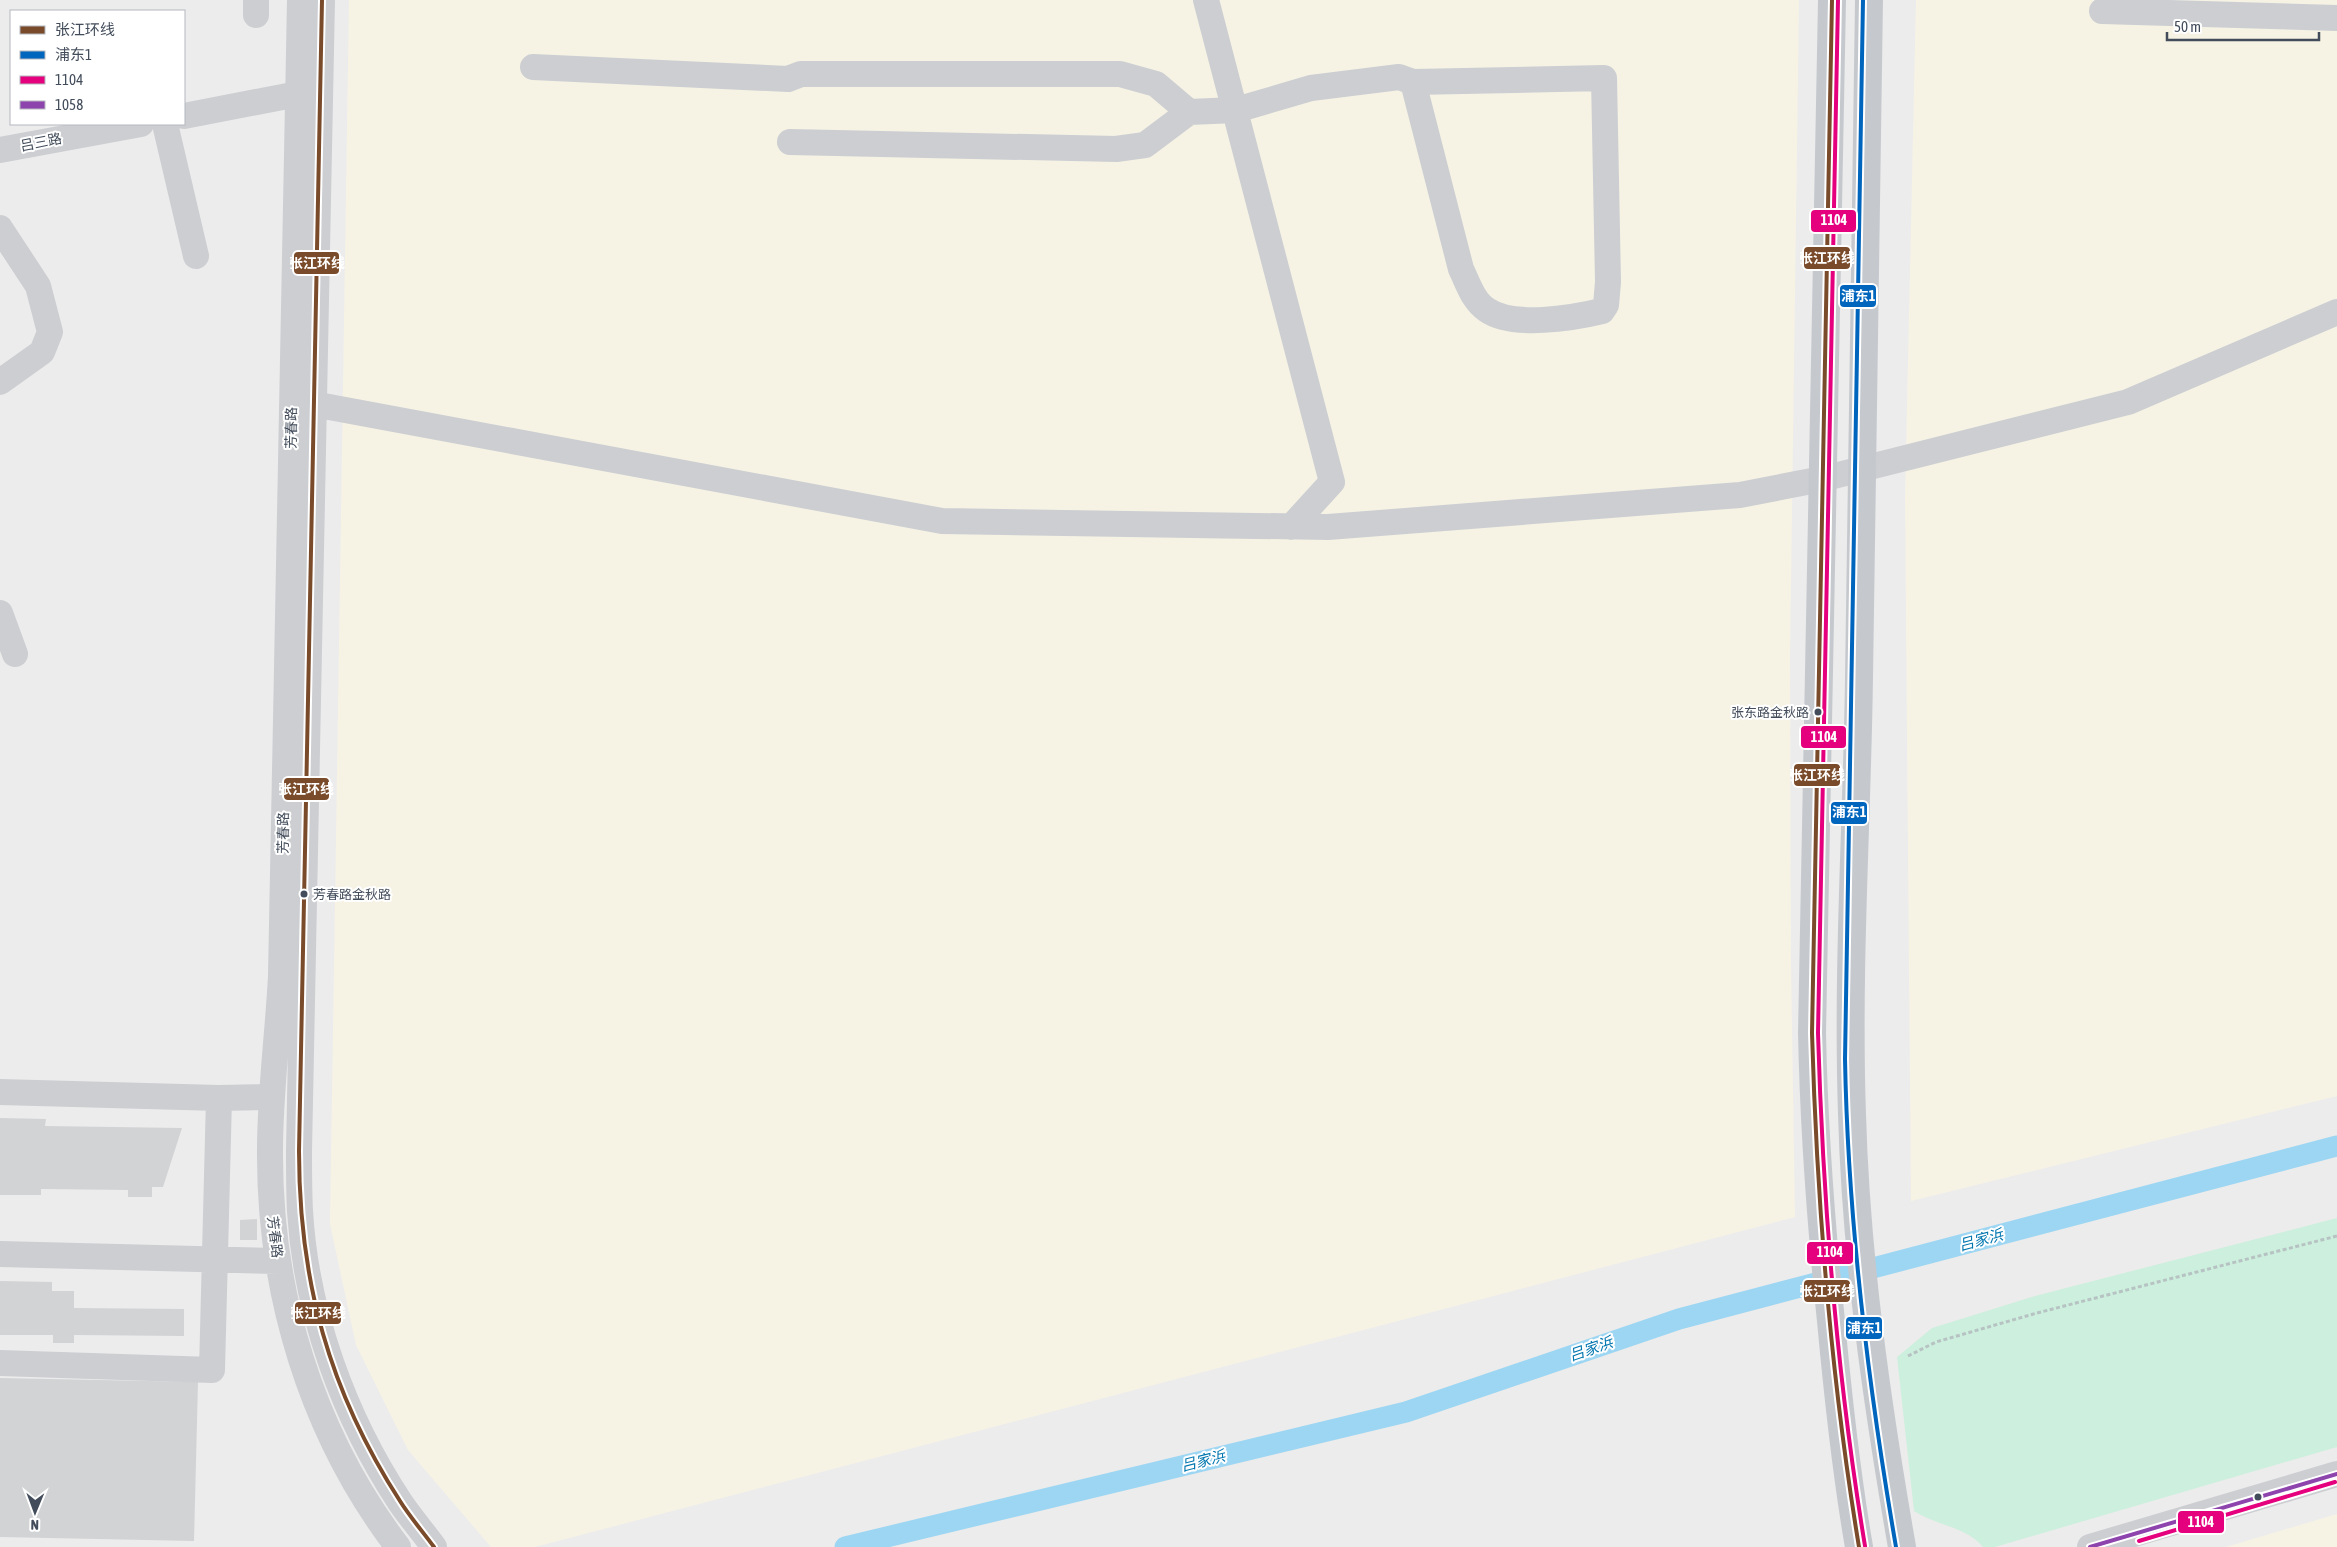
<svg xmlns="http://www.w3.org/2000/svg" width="2337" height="1547" viewBox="0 0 2337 1547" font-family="'Asap Condensed','Noto Sans SC',sans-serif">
<rect width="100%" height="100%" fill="#edecec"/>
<!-- commercial -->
<path fill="#f6f3e5" d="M349,0H1799L1790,657L1791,967L1795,1217L535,1547H491L408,1450L356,1345L330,1224Z
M1916,0H2337V1096L1911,1201L1905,497Z
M2337,1514V1547H2226Z"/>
<!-- green -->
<path fill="#cdefde" d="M2337,1218V1447L1995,1547H1983C1965,1526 1937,1526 1914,1511L1897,1357L1932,1328L2035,1296Z"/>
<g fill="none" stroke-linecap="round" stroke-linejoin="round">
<!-- canal -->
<path stroke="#9dd6f2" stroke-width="21" d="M845,1547L1406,1412L1679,1319L2337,1146"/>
</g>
<!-- building -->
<path fill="#d2d3d5" d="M0,1118L46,1119L45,1126L182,1128L163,1187H152V1197H128V1190L41,1189V1195H0Z
M257,1219V1240H240V1220Z
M0,1281L52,1282V1291H74V1308L184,1309V1336L74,1335V1343H53V1335H0Z
M0,1378L198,1382L194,1541L0,1537Z"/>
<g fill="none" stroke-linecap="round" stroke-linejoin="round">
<!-- path -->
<path stroke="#b6c3c2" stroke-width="3" stroke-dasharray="4 2.5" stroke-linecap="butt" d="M1908,1356L1936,1342L2037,1313L2337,1236"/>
<!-- minor -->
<path stroke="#ccced2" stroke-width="26" d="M256,0V15
M300,0L281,976C278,1034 270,1092 270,1150C269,1292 311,1433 398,1547
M322,0L299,1151C299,1171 299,1191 300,1211C306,1313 344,1417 400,1502C410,1517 423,1532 434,1547
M1206,0L1332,482L1291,527
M2102,11L2337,18
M533,67L788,79L801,74H1120L1156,84L1189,112
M184,116L298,94
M165,124L196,256
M790,142L1116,149L1145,145L1189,112L1236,110L1311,88L1399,77L1413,82L1461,269C1468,283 1473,301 1487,310C1513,328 1573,318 1602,311L1606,305L1608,282L1604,78L1413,82
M0,150L141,124
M0,228L38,286L50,332L42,352L0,382
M313,404L942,521L1328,527L1740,495L1822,479L2128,402L2337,312
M0,613L15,654
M0,1092L219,1098L212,1370L0,1363
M219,1098L271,1097
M0,1254L278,1261
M2090,1547L2337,1474"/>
<!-- major -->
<path stroke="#c5c9ce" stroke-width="28" d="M1832,0L1812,1033C1814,1130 1821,1225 1831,1321C1838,1397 1846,1472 1859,1547
M1869,0C1865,226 1861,452 1859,678C1857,823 1847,968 1852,1114C1856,1259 1877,1404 1902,1547"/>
<!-- bus-1 casing -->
<g stroke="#fff" stroke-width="8">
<path id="bus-1" d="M322,0L299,1151C299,1281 329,1391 400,1501C410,1517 423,1532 434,1547
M1832,0L1812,1033C1817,1205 1831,1378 1859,1547"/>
</g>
<!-- bus-2 casing -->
<g stroke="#fff" stroke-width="8">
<path id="bus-2" d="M1863,0L1845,1059C1848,1224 1868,1385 1896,1547"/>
</g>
<!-- bus-3 casing -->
<g stroke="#fff" stroke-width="8">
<path id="bus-3" d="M1838,0L1818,1033C1823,1204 1837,1377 1865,1546
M2139,1541L2335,1482"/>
</g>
<!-- bus-4 casing -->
<g stroke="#fff" stroke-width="8">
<path id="bus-4" d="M2090,1547L2337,1474"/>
</g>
<!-- bus-1 -->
<use href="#bus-1" stroke="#7a4b2a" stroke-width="4"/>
<!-- bus-2 -->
<use href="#bus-2" stroke="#0065bd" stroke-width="4"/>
<!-- bus-3 -->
<use href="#bus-3" stroke="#e5007d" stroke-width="4"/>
<!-- bus-4 -->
<use href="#bus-4" stroke="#8e44ad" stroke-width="4"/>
</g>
<!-- markers -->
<g fill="#424c5a" stroke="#fff" stroke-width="2">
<circle cx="1818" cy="712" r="4.5"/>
<circle cx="304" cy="894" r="4.5"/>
<circle cx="2258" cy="1497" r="4.5"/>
</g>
<g text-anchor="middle" stroke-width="4" stroke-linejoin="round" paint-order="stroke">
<!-- bus labels -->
<g font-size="13" fill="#424c5a" stroke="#fff" text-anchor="end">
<text x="1809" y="717">张东路金秋路</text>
<text x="313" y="899" text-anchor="start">芳春路金秋路</text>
</g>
<!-- street labels -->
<g font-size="14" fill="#424c5a" stroke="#fff">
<text transform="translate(41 142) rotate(-11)" y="5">吕三路</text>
<text transform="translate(291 428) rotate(-89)" y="5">芳春路</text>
<text transform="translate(283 833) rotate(-89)" y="5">芳春路</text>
<text transform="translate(275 1237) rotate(83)" y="5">芳春路</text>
</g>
<!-- water labels -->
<g font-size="15" font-style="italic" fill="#0076af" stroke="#fff">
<text transform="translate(1981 1240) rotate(-15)" y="5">吕家浜</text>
<text transform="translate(1591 1349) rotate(-19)" y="5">吕家浜</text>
<text transform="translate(1203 1461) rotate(-14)" y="5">吕家浜</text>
</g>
</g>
<g stroke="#fff" stroke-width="2">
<rect x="1810" y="209" width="47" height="24" rx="5" fill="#e5007d"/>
<rect x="1803" y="246" width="48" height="24" rx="5" fill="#7a4b2a"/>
<rect x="293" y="251" width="47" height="24" rx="5" fill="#7a4b2a"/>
<rect x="1839" y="284" width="38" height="24" rx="5" fill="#0065bd"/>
<rect x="1800" y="725" width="47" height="24" rx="5" fill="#e5007d"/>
<rect x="1793" y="763" width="48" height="24" rx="5" fill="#7a4b2a"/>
<rect x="283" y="777" width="47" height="24" rx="5" fill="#7a4b2a"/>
<rect x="1830" y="801" width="38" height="24" rx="5" fill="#0065bd"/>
<rect x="1806" y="1241" width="48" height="24" rx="5" fill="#e5007d"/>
<rect x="1803" y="1279" width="48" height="24" rx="5" fill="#7a4b2a"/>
<rect x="294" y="1301" width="48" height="24" rx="5" fill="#7a4b2a"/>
<rect x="1845" y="1316" width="38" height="24" rx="5" fill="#0065bd"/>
<rect x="2177" y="1510" width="48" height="24" rx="5" fill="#e5007d"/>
</g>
<g font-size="14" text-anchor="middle" font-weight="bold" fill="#fff">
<text x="1834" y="225">1104</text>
<text x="1827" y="263">张江环线</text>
<text x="317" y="268">张江环线</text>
<text x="1858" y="301">浦东1</text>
<text x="1824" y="742">1104</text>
<text x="1817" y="780">张江环线</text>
<text x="306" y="794">张江环线</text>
<text x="1849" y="817">浦东1</text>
<text x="1830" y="1257">1104</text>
<text x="1827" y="1296">张江环线</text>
<text x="318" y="1318">张江环线</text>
<text x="1864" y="1333">浦东1</text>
<text x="2201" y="1527">1104</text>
</g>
<!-- legend -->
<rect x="10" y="10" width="175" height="115" fill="#ffffff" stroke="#b3b7bd"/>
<rect x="20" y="26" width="25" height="8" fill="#7a4b2a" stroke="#b3b7bd"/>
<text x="55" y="35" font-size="15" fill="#424c5a">张江环线</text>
<rect x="20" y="51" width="25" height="8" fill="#0065bd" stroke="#b3b7bd"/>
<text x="55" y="60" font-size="15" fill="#424c5a">浦东1</text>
<rect x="20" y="76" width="25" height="8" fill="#e5007d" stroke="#b3b7bd"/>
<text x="55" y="85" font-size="15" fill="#424c5a">1104</text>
<rect x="20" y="101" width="25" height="8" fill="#8e44ad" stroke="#b3b7bd"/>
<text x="55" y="110" font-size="15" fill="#424c5a">1058</text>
<!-- north arrow -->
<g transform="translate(35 1512) rotate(181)" stroke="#ffffff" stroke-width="4" paint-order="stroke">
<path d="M0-4L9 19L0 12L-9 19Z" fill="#424c5a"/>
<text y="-8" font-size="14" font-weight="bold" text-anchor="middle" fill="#424c5a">N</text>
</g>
<!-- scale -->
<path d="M2167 32v8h152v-8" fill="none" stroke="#424c5a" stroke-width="2.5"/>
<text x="2174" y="32" font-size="15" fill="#424c5a" stroke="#ffffff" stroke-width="4" paint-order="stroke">50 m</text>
</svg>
